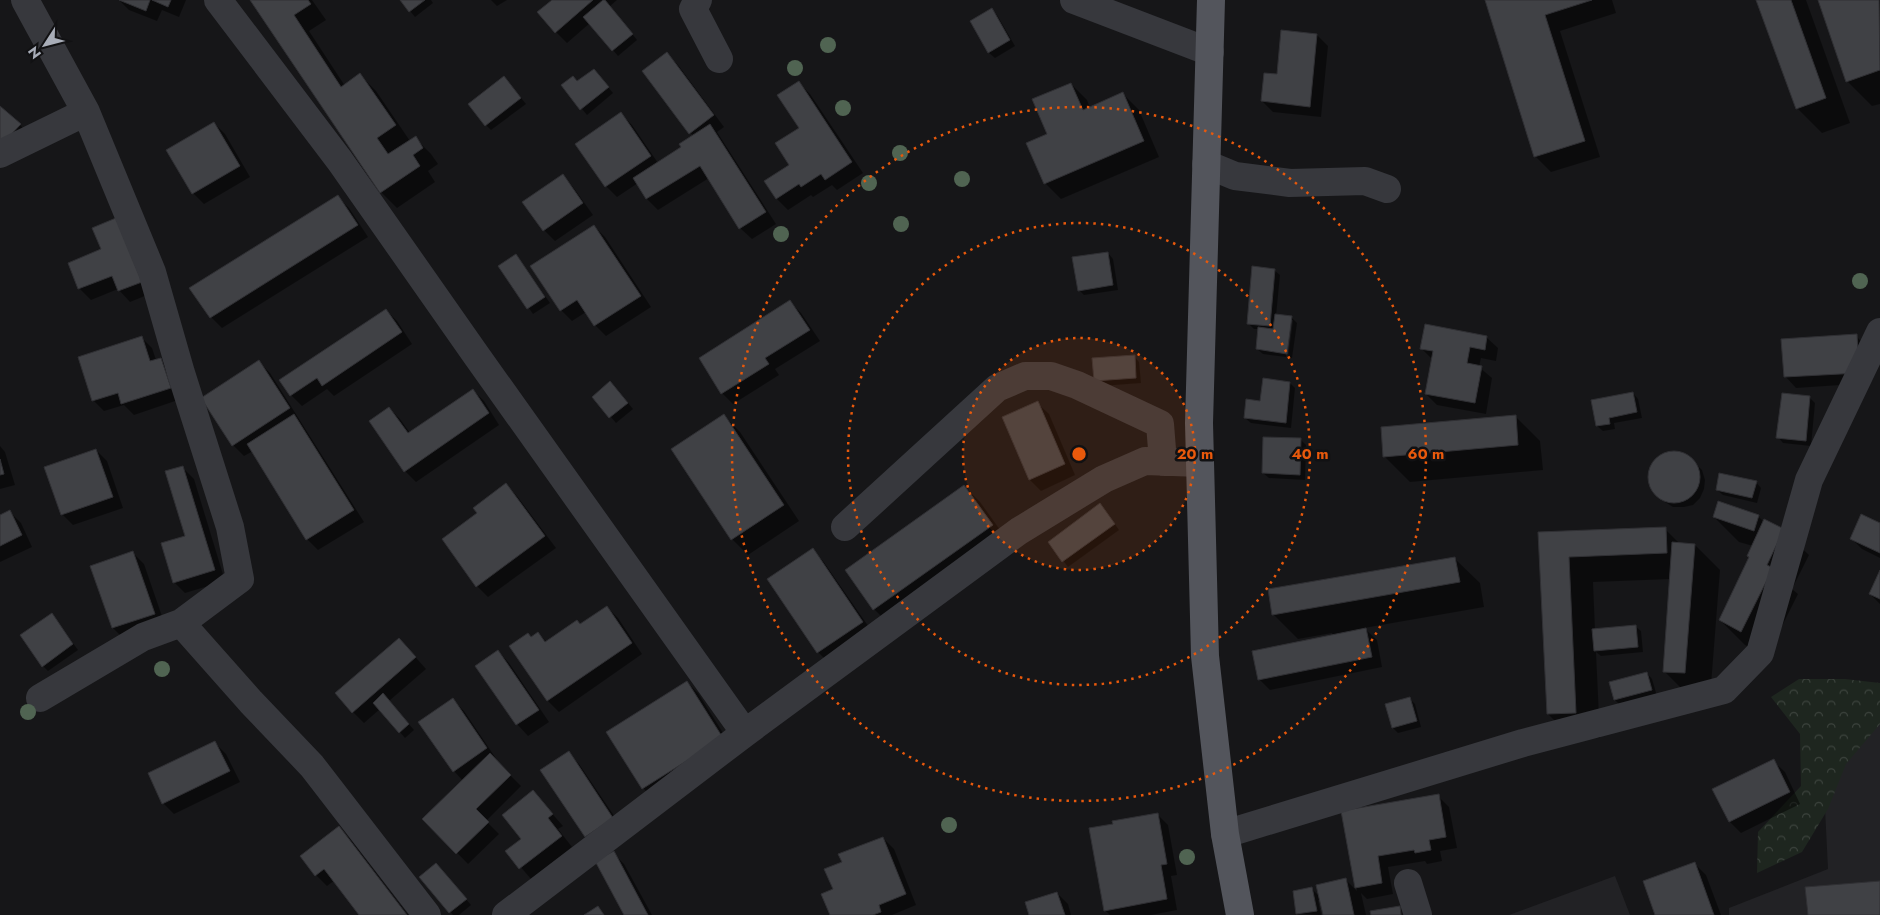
<svg xmlns="http://www.w3.org/2000/svg" width="1880" height="915" viewBox="0 0 1880 915" font-family="Jost,sans-serif">
<defs>
<pattern id="forest-crowns" width="20" height="18" patternUnits="userSpaceOnUse" patternTransform="scale(1.25)"><rect width="20" height="18" fill="#1e261f"/><path d="M2 6a3 3 0 1 1 6 0M12 15a3 3 0 1 1 6 0" fill="none" stroke="#3c433d"/></pattern>
</defs>
<rect width="100%" height="100%" fill="#161618"/>
<!-- built -->
<path fill="#222225" d="M1880,719V915H1729V908L1828,869L1821,727Z
M1615,876L1630,915H1509Z"/>
<!-- forest -->
<path fill="url(#forest-crowns)" d="M1799,679H1845L1880,683V724L1846,764L1828,809L1802,852L1757,873L1758,832L1801,786L1800,734L1771,697Z"/>
<!-- shadow -->
<path fill="#0007" d="M119,0H186L179,17L162,10L157,21L129,10Z
M251,0H312L326,20L309,31L345,86L360,75L376,91L410,141L415,138L431,154L438,164L428,171L435,182L397,208L381,192Z
M401,0H431L433,3L415,17Z
M491,0H507L497,6Z
M554,0H617L610,6L637,40L618,56L590,23L567,43L556,32Z
M1486,0H1612L1616,13L1560,31L1600,157L1551,172L1535,156Z
M1758,0H1806L1850,123L1822,133L1797,108Z
M1820,0H1880V104L1872,106L1847,81Z
M992,10L997,15L1015,46L995,58L989,53L971,22Z
M1317,35L1328,46L1321,117L1273,112L1262,101Z
M667,54L678,65L724,127L717,132L776,224L752,239L740,228L709,178L658,210L647,199L638,183L617,197L606,186L577,144L621,114L632,125L658,163L683,148L694,136L690,133Z
M599,76L613,93L587,115L563,86Z
M509,83L526,104L491,130L486,125Z
M799,83L810,94L863,173L837,190L832,185L813,197L811,195L788,210L777,199L766,182L791,165L800,128Z
M1071,84L1087,100L1090,108L1123,94L1139,110L1159,157L1061,199L1045,183Z
M0,107L20,125L25,130L0,140Z
M214,123L225,134L250,177L204,204L193,193Z
M562,175L573,187L593,215L555,241L544,230Z
M338,197L349,208L368,237L222,328L211,317Z
M116,220L152,293L130,302L118,289L91,300L80,289L69,263L102,250Z
M594,226L605,237L651,307L606,336L595,325L586,312L572,321L561,310Z
M1108,253L1113,259L1118,290L1084,295L1079,290Z
M516,255L550,303L533,314L500,266Z
M1274,270L1280,275L1276,316L1291,317L1297,323L1292,358H1288L1293,320H1290L1286,357L1263,354L1257,349L1259,329H1254L1248,323Z
M790,302L801,313L820,341L775,369L779,375L733,404L722,393Z
M386,310L397,321L412,344L334,396L327,389L302,406L291,395L281,380Z
M1856,336L1867,347L1870,383L1796,388L1785,376Z
M141,337L152,348L156,360L160,359L171,370L181,399L134,415L124,405L104,411L93,400Z
M1486,337L1498,348L1496,361L1481,358L1479,367L1492,378L1486,414L1437,405L1426,394L1432,359L1421,348Z
M1134,356L1139,362L1141,383L1101,386L1095,380Z
M259,362L270,373L364,522L318,550L307,539L253,451L244,456L233,445Z
M1290,383L1295,388L1291,428L1251,423L1245,418L1261,402Z
M616,388L633,409L616,423L594,397Z
M473,390L484,401L499,425L416,482L405,471L389,408L400,419L410,433Z
M1633,393L1638,399L1642,418L1614,423L1615,429L1603,431L1597,426Z
M1810,398L1815,403L1811,446L1783,443L1778,437Z
M1037,403L1049,414L1075,475L1041,491L1030,480Z
M724,416L740,432L799,521L748,555L732,539L673,450Z
M1515,416L1540,441L1543,470L1410,482L1385,457Z
M1301,440L1306,445L1305,480L1269,478L1263,473Z
M0,446L5,452L15,485L0,489Z
M96,450L107,461L123,508L73,525L62,514Z
M1671,451L1680,452L1689,457L1702,470L1705,480L1704,489L1700,498L1693,505L1684,507H1673L1665,502L1652,489L1649,480V470L1654,461L1661,455Z
M183,468L194,479L225,581L185,593L174,582L186,537Z
M1756,482L1761,488L1757,503L1723,495L1717,490Z
M506,485L517,496L556,548L488,597L477,586L443,540L479,513Z
M964,486L980,502L1008,541L890,625L874,609Z
M1105,510L1119,530L1068,567L1049,542Z
M10,512L21,523L32,547L0,562V516Z
M1758,516L1764,522L1783,530L1809,555L1792,589L1798,594L1767,656L1745,645L1720,620L1750,558L1753,546L1739,542L1714,517Z
M1880,524V558L1862,549L1851,538Z
M1665,529L1680,544L1695,545L1720,570L1710,698L1689,696L1664,671L1671,579L1593,582L1595,630L1635,626L1641,631L1643,652L1601,656L1596,652L1600,738L1573,739L1548,714L1540,533Z
M812,550L823,561L873,633L829,663L818,652Z
M133,553L144,564L165,625L124,639L113,628L92,567Z
M1454,558L1480,583L1484,607L1364,628L1377,640L1382,667L1270,690L1259,679L1333,636L1332,633L1298,639L1273,614Z
M1880,573V604L1870,594Z
M607,607L618,618L642,654L559,712L548,701L511,646L538,634L547,642L581,625Z
M52,614L78,650L48,671L43,666Z
M410,651L426,669L389,701L414,730L405,738L380,709L364,723L353,712Z
M498,651L509,663L549,722L528,736L517,724Z
M1647,673L1652,679L1657,696L1620,705L1615,700Z
M687,682L698,693L733,749L654,799L643,788Z
M1410,699L1415,704L1421,727L1398,733L1393,728Z
M453,700L464,711L497,760L496,761L521,786L486,821L499,834L468,864L424,819L463,781L454,771Z
M215,743L226,754L240,782L174,814L163,803Z
M568,753L579,764L623,829L597,847L586,836Z
M1773,761L1785,772L1800,804L1741,833L1730,822L1714,789Z
M533,792L563,826L558,829L572,847L531,879L507,851L522,839Z
M1438,796L1449,807L1457,848L1440,851L1442,861L1427,864L1425,861L1388,867L1393,894L1367,899L1361,893L1366,915H1324L1321,900H1318L1321,915L1297,914L1312,889L1320,897L1346,880L1357,891L1342,812Z
M1157,814L1168,825L1177,875L1171,876L1177,910L1151,915H1110L1105,910Z
M339,828L350,839L408,915H361L335,880L327,886L316,875Z
M883,838L894,849L916,905L892,915H831L834,890L843,863Z
M613,853L624,864L652,915H626Z
M1695,864L1706,875L1721,915H1657Z
M441,870L471,905L459,915H453L421,877Z
M1057,893L1068,904L1071,915H1030Z"/>
<!-- building -->
<path fill="#404145" stroke="#303034" d="M119,0H150L146,11Z
M152,0H171L168,7Z
M250,0H308L311,4L294,15L341,87L360,73L396,125L377,138L388,154L416,136L423,148L413,155L420,166L380,193Z
M400,0H425L409,12Z
M552,0H593L555,33L537,12Z
M603,0H605L633,34L612,51L583,17Z
M1485,0H1592L1545,15L1585,141L1534,157Z
M1756,0H1791L1826,98L1796,109Z
M1818,0H1879L1880,70L1846,82Z
M992,8L1010,40L988,53L970,21Z
M1281,30L1317,34L1310,107L1261,101L1264,73L1277,74Z
M667,52L714,115L689,134L642,71Z
M594,69L609,87L580,110L561,85L573,76L577,81Z
M504,76L521,98L485,126L468,104Z
M799,81L852,162L825,180L821,174L801,187L799,184L776,199L764,181L789,165L775,143L799,128L777,95Z
M1071,83L1083,110L1123,92L1144,141L1044,184L1026,143L1047,134L1032,99Z
M0,106L21,124L3,143L0,141Z
M621,112L651,156L605,187L575,144Z
M214,122L240,166L192,194L166,150Z
M710,124L766,212L739,229L700,166L646,199L633,178L681,147L679,144Z
M563,174L583,203L543,231L522,202Z
M338,195L358,225L210,318L189,288Z
M116,218L142,282L118,291L112,276L78,289L68,263L101,249L92,228Z
M594,225L641,296L594,326L577,300L560,311L530,266Z
M1108,252L1113,285L1078,291L1072,257Z
M516,254L545,297L527,309L498,266Z
M1252,266L1275,269L1270,326L1247,324Z
M790,300L810,330L765,358L769,364L721,394L699,358Z
M386,309L402,332L322,386L317,378L290,396L279,380Z
M1275,314L1292,316L1287,354L1256,349L1258,327L1273,329Z
M1425,324L1487,336L1485,350L1470,347L1467,363L1482,366L1475,403L1425,394L1433,351L1420,349Z
M1857,334L1859,373L1784,377L1781,339Z
M142,336L150,361L161,358L171,388L121,404L118,393L92,401L78,357Z
M1135,355L1136,378L1094,381L1092,358Z
M259,360L290,408L232,446L201,398Z
M1263,378L1290,382L1286,423L1244,418L1246,399L1260,401Z
M610,381L628,403L609,418L592,397Z
M473,389L489,413L404,472L369,421L389,407L408,433Z
M1633,392L1637,412L1609,418L1610,424L1596,426L1591,400Z
M1782,393L1810,396L1806,441L1776,438Z
M1038,401L1065,464L1029,480L1002,417Z
M294,414L354,510L306,540L247,444Z
M724,414L784,505L731,540L671,449Z
M1516,415L1518,445L1383,457L1381,427Z
M1263,437L1301,438L1300,475L1262,473Z
M96,449L113,497L61,515L44,467Z
M1648 477a26 26 0 1 1 52 0a26 26 0 1 1-52 0Z
M0,459L4,474L0,475Z
M183,466L215,570L173,583L161,543L185,536L165,471Z
M1719,473L1757,481L1752,498L1716,490Z
M506,483L545,536L476,587L442,539L477,513L473,508Z
M964,485L993,525L873,610L845,570Z
M1718,501L1759,515L1754,531L1713,517Z
M1100,503L1115,524L1062,562L1048,542Z
M10,510L22,535L0,546V515Z
M1861,514L1880,523V553L1850,539Z
M1764,519L1784,529L1767,565L1773,568L1741,632L1719,620L1749,557L1747,556Z
M1666,527L1667,553L1569,557L1576,713L1547,714L1538,532Z
M1672,542L1695,544L1685,673L1663,672Z
M813,548L863,622L817,653L767,579Z
M133,551L155,614L112,628L90,566Z
M1455,557L1460,582L1272,615L1268,589Z
M1880,570V599L1869,594Z
M607,606L632,643L547,701L509,646L528,633L531,637L538,632L545,642L577,620L580,624Z
M52,613L73,644L42,667L20,635Z
M1636,625L1638,647L1594,651L1592,629Z
M1366,628L1372,657L1258,680L1252,651Z
M399,638L416,657L352,713L335,693Z
M498,650L539,710L516,725L475,666Z
M1647,672L1652,690L1614,700L1609,682Z
M687,681L723,738L642,789L606,732Z
M383,693L409,724L399,733L373,703Z
M1410,697L1417,721L1392,728L1385,704Z
M453,698L487,748L453,772L418,722Z
M215,741L230,771L162,804L148,773Z
M569,751L613,818L585,837L540,770Z
M490,753L511,775L476,809L489,822L456,854L422,819Z
M1774,759L1790,792L1729,822L1712,789Z
M533,790L553,814L548,818L562,836L519,869L505,851L521,839L502,815Z
M1439,794L1446,837L1429,840L1431,850L1415,853L1414,850L1378,856L1382,883L1355,888L1341,811Z
M1158,813L1167,864L1161,865L1167,899L1104,911L1089,828L1113,824L1112,821Z
M339,826L407,915H359L324,869L315,876L300,856Z
M883,837L906,894L879,905L881,912L873,915H830L821,894L833,889L824,869L842,862L838,854Z
M614,851L648,915H624L595,861Z
M1695,862L1714,915H1655L1643,881Z
M436,863L467,899L449,913L419,877Z
M1346,878L1354,915H1323L1316,885Z
M1880,881V915H1808L1805,887Z
M1312,887L1317,911L1296,914L1293,891Z
M1057,892L1065,915H1029L1025,902Z
M598,906L604,915H584Z
M1400,906L1401,915H1371L1370,911Z"/>
<g fill="none" stroke-linecap="round" stroke-linejoin="round">
<!-- minor -->
<path stroke="#37383d" stroke-width="28" d="M25,0L86,112L152,272L181,373L230,527L240,579L181,623L143,637L40,698
M218,0L340,161L476,355L745,733
M698,0L693,9L719,59
M1074,0L1210,52
M0,154L86,112
M1206,164L1235,176L1290,183L1365,181L1387,189
M845,527L997,388L1025,376H1051L1077,385L1160,424L1163,462
M181,623L251,702L312,766L427,915
M1225,834L1523,743L1724,690L1760,653L1809,480L1880,332
M1408,883L1418,915
M506,915L745,733L1019,531L1104,479L1145,461L1200,463"/>
<!-- major -->
<path stroke="#53555c" stroke-width="28" d="M1211,0L1199,423L1205,656L1225,834L1240,915"/>
</g>
<!-- trees -->
<g fill="#506452">
<circle cx="828" cy="45" r="8"/>
<circle cx="795" cy="68" r="8"/>
<circle cx="843" cy="108" r="8"/>
<circle cx="900" cy="153" r="8"/>
<circle cx="962" cy="179" r="8"/>
<circle cx="869" cy="183" r="8"/>
<circle cx="901" cy="224" r="8"/>
<circle cx="781" cy="234" r="8"/>
<circle cx="1860" cy="281" r="8"/>
<circle cx="162" cy="669" r="8"/>
<circle cx="28" cy="712" r="8"/>
<circle cx="949" cy="825" r="8"/>
<circle cx="1187" cy="857" r="8"/>
</g>
<!-- distance rings -->
<circle cx="1079" cy="454" r="116" fill="#e8590c" fill-opacity=".12"/>
<g fill="none" stroke="#e8590c" stroke-width="2.5" stroke-dasharray="2.5 5">
<circle cx="1079" cy="454" r="116"/>
<circle cx="1079" cy="454" r="231"/>
<circle cx="1079" cy="454" r="347"/>
</g>
<circle cx="1079" cy="454" r="8" fill="#e8590c" stroke="#111113" stroke-width="2.5"/>
<g font-size="15" text-anchor="middle" font-weight="bold" fill="#e8590c" stroke="#111113" stroke-width="5" stroke-linejoin="round" paint-order="stroke">
<text x="1195" y="459">20 m</text>
<text x="1310" y="459">40 m</text>
<text x="1426" y="459">60 m</text>
</g>
<!-- north arrow -->
<g transform="translate(45 45) rotate(234)" stroke="#111113" stroke-width="4" paint-order="stroke">
<path d="M0-4L9 19L0 12L-9 19Z" fill="#a8adb8"/>
<text y="-8" font-size="14" font-weight="bold" text-anchor="middle" fill="#a8adb8">N</text>
</g>
</svg>
